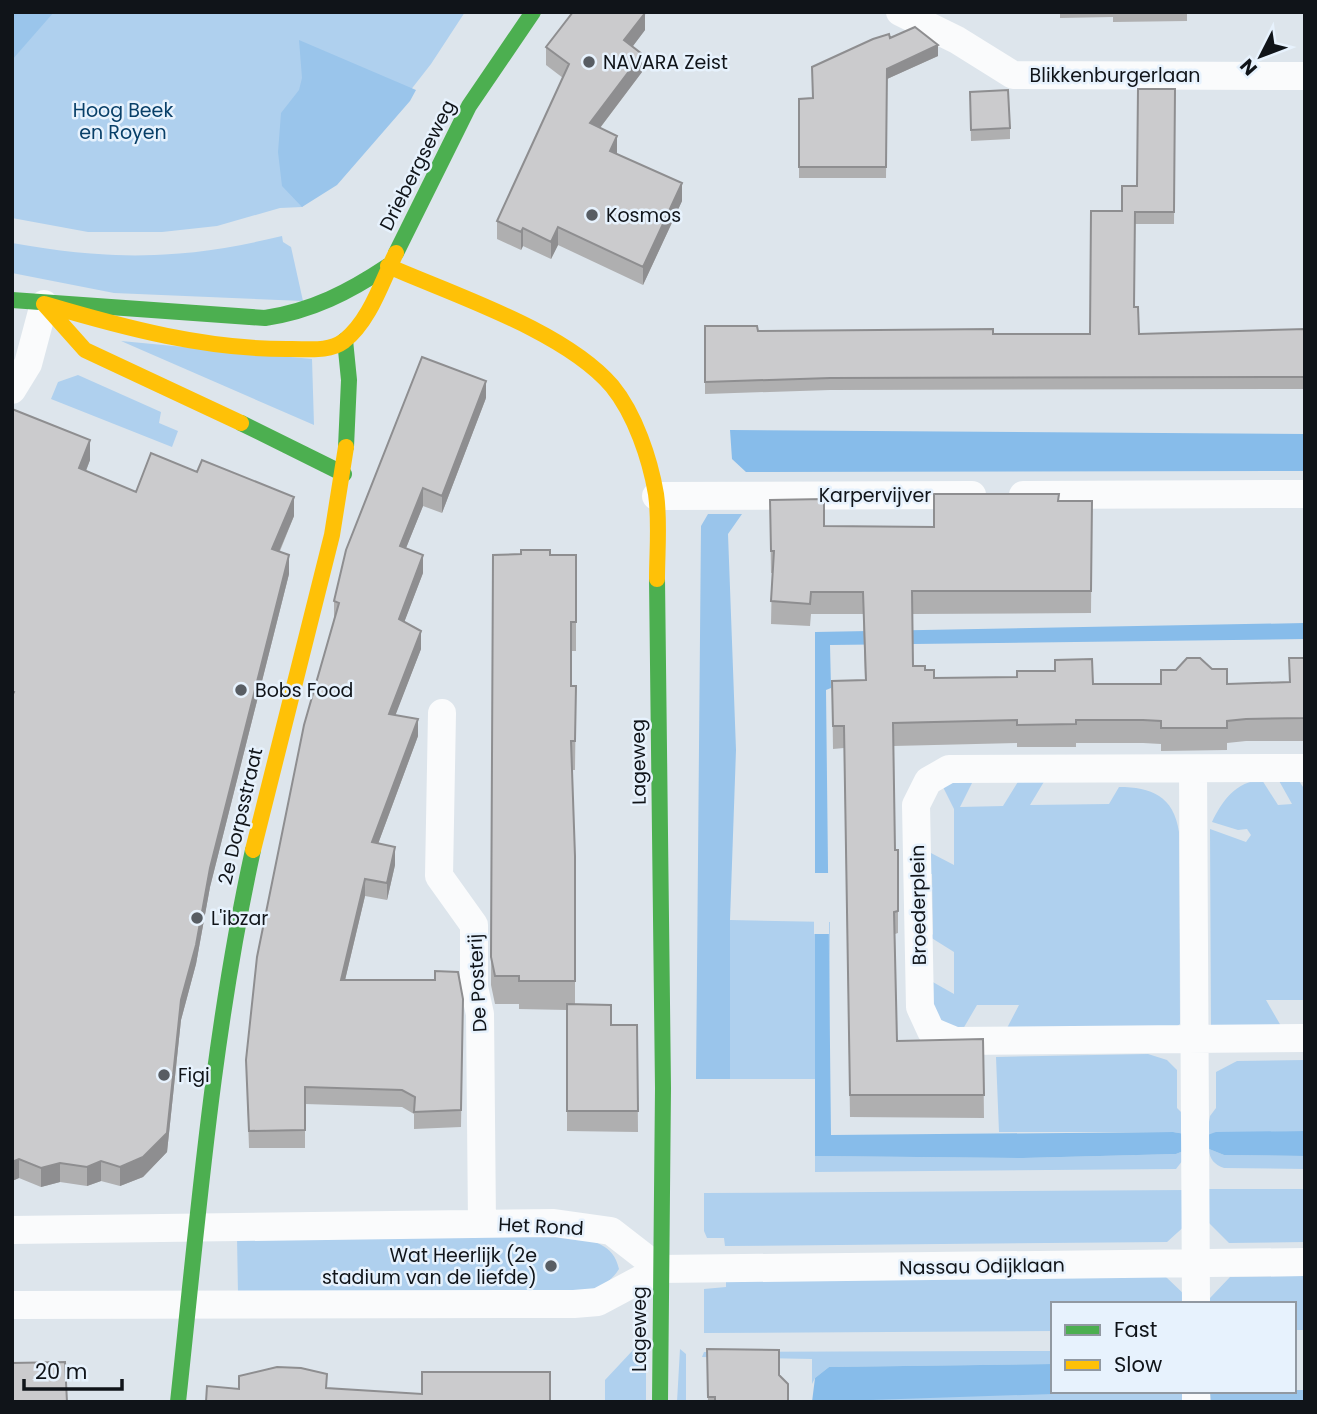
<svg xmlns="http://www.w3.org/2000/svg" width="1317" height="1414" viewBox="0 0 1317 1414" font-family="Poppins,sans-serif">
<rect width="100%" height="100%" fill="#dde5ec"/>
<!-- green -->
<path fill="#afd0ee" d="M12,12H465L431,64L356,160L302,207L280,208L217,226L162,232H88L12,218Z
M282,236L283,242L291,247L303,301L114,293L12,273V243C111,261 184,260 282,236Z
M121,341L312,359L314,425Z
M78,375L161,412L159,423L178,431L172,447L51,399L58,382Z
M1297,778L1305,790V1000H1266L1281,1026L1214,1027L1211,1025L1210,829L1246,842L1251,835L1247,829L1238,830L1212,822C1222,801 1236,781 1262,780L1278,805L1292,804L1278,779Z
M1019,780H1045L1030,805L1109,804L1119,787C1151,787 1174,796 1179,832L1180,1024L1176,1027L1007,1028L1019,1005H977L963,1029C931,1022 934,1010 931,981L954,994V952L930,937L933,934L932,874H929V852L954,865V809L942,785L951,781H973L960,807L1003,806Z
M730,920L830,922L829,1079H730Z
M1148,1054L1167,1060L1177,1070V1108L1185,1116V1134L1173,1132H999L996,1057Z
M1305,1060V1131L1207,1134L1210,1116L1216,1108V1072L1237,1061Z
M1209,1149L1224,1155L1305,1156V1169L1224,1168C1215,1165 1209,1159 1209,1149Z
M1186,1150V1156L1176,1169L815,1172V1156L1023,1158L1176,1154Z
M1209,1189H1305V1242L1229,1243L1209,1223Z
M1189,1190L1188,1223L1167,1242L725,1246L724,1238H707L704,1231V1193Z
M571,1235C594,1242 613,1243 619,1269C608,1286 595,1290 576,1292L238,1294L237,1237Z
M1305,1276V1330H1294V1304H1210V1298L1230,1277Z
M1166,1277L1187,1297V1304H1053V1331L704,1333V1289L726,1287V1278Z
M634,1349L646,1353V1402H605V1380Z
M680,1349L686,1354V1402H677Z
M1053,1351V1364L829,1367L815,1378L812,1384V1359L702,1357L704,1352Z
M1140,1391H1185L1186,1402H840L848,1399Z"/>
<!-- forest -->
<path fill="#9ac5eb" d="M12,12H54L12,60Z
M299,40L416,90L410,101L337,185L302,207L282,186L278,152L281,113L299,90L302,78Z
M708,514H742L728,534L736,750L730,920V1079H696L701,526Z
M1294,1390H1305V1402H1211L1210,1391Z"/>
<!-- water -->
<path fill="#87bcea" d="M730,430L1305,434V471L746,472L732,459Z
M1305,623V639L830,645L831,688L826,690L831,1135L1173,1132L1185,1134L1186,1150L1176,1154L1023,1158L815,1156V632Z
M1305,1131V1156L1224,1155L1209,1149L1207,1135L1216,1132Z
M1053,1364V1391H1140L812,1402L815,1378L829,1367Z"/>
<!-- pier -->
<path fill="#dde5ec" d="M814,873H829V934H814Z"/>
<g fill="none" stroke-linecap="round" stroke-linejoin="round">
<!-- street -->
<path stroke="#fafbfc" stroke-width="28" d="M900,12L957,40L1013,75L1305,76
M12,390L28,364L44,304
M1023,495L1305,494
M656,496L972,495
M442,713L439,876L474,925V987L480,1014L482,1223
M1305,768L949,769L928,781L916,805L920,1007L931,1031L955,1041L1305,1038
M1193,769L1196,1304
M12,1230L554,1223L611,1231L660,1269
M660,1269L1305,1262
M12,1305L574,1304L598,1302L660,1269
M1196,1391V1402"/>
<!-- fast -->
<path stroke="#4caf50" stroke-width="16" d="M396,253L469,106L533,12
M12,300L265,318C312,311 349,292 388,266
M345,340L349,380L346,447
M241,423L344,474
M657,579L663,1088L660,1402
M178,1402C198,1217 213,1032 253,850"/>
<!-- slow -->
<path stroke="#ffc107" stroke-width="16" d="M388,266C454,295 565,331 612,386C635,414 650,459 656,494C660,521 657,552 657,579
M44,304C125,328 207,350 292,349C310,349 329,352 344,341C370,321 382,281 396,253
M44,304L85,350L241,423
M253,850L332,535L346,447"/>
</g>
<!-- wall -->
<path fill="#afafb0" d="M1060,12H1187V21L1113,22V17L1060,18Z
M645,30L632,47L642,72L600,128L617,154L682,201L643,285L558,245L551,259L523,246L521,250L497,239V221L563,78L546,65V47Z
M890,38L938,56L887,79L886,178H799V99L813,98Z
M1175,89L1174,224H1135L1134,307L1139,334L1305,329V389L830,390L705,394V326L758,331L993,334H1090L1122,211L1137,186Z
M970,92L1010,128V139L971,141Z
M486,398L442,513L423,506L406,548L423,573L404,622L421,649L395,715L418,736L378,844L395,865L387,900L365,896L345,980L463,999L461,1127L414,1129V1114L402,1107L305,1104V1148H249L246,1060L334,618V601Z
M12,409L90,460L86,471L136,492L294,516L280,551L289,574L210,887L196,964L181,1020L167,1152L143,1177L120,1186L101,1181L87,1186L60,1182L41,1187L19,1178L12,1181Z
M770,500L824,526L934,527L1059,501H1092L1091,613L912,614L913,666L925,670L934,678L1093,684H1227L1289,682L1305,658V741H1246L1227,743V750L1161,751V744L1143,743H1076V747H1017V743L893,746L895,850H898V933L895,934L897,1041L983,1039L984,1118L850,1117L844,748L833,749L832,681L865,680L863,614H811L810,626L771,624L772,573H771Z
M521,554L576,555V651H571V686H576L575,770H572L575,856V1004L611,1025H637L638,1132L567,1131V1010L519,1009V1004H495L491,985L493,555Z
M707,1349L779,1375L788,1402H708Z"/>
<!-- shaded-wall -->
<path fill="#8e8e90" d="M645,13V30L624,58V40Z
M938,45V56L887,79L886,178L887,69Z
M642,54V72L590,141V123Z
M617,136V154L610,169V151Z
M682,183V201L643,285V267Z
M558,227V245L551,259V242Z
M523,228V246L521,250V232Z
M486,381V398L442,513V496Z
M90,440V460L79,488V468Z
M423,488V506L400,563V546Z
M294,497V516L272,568V549Z
M289,555V574L210,887L196,964L181,1020L167,1152L143,1177L120,1186V1167L181,1000L210,868Z
M423,555V573L399,636V619Z
M421,631V649L389,732V714Z
M418,719V736L372,860V842Z
M395,847V865L387,900V883Z
M365,879V896L341,997V980Z
M19,1159V1178L12,1181V1162Z
M101,1161V1181L87,1186V1167Z
M60,1163V1182L41,1187V1168Z"/>
<!-- building -->
<path fill="#cbcbcd" stroke="#8e8e90" stroke-width="2" d="M573,12L645,13L624,40L642,54L590,123L617,136L610,151L682,183L643,267L558,227L551,242L523,228L521,232L497,221L569,64L546,47Z
M915,27L938,45L887,69L886,167H799V99L813,98L812,67L873,39L889,34L890,38Z
M1138,89H1175L1174,212H1135L1134,307H1138L1139,334L1305,329V377L830,378L705,382V326H757L758,331L993,329V334H1090L1091,211H1122V186H1137Z
M1008,90L1010,128L971,130L970,92Z
M422,357L486,381L442,496L423,488L400,546L423,555L399,619L421,631L389,714L418,719L372,842L395,847L387,883L365,879L341,980H435V971L458,972L463,999L461,1110L414,1112L415,1097L402,1090L305,1087V1130L249,1131L246,1060L257,957L304,725L339,603L334,601L346,550Z
M12,409L90,440L79,468L136,492L151,453L197,472L202,460L294,497L272,549L289,555L210,868L196,945L181,1000L167,1133L143,1157L120,1167L101,1161L87,1167L60,1163L41,1168L19,1159L12,1162V696L14,692L12,691Z
M934,494H1059L1058,501H1092L1091,591H912L913,666H925V670H934V678L1017,677V671H1055V660L1092,659L1093,684H1161V670H1176L1187,658H1200L1212,669H1227V684L1290,682L1289,658H1305V718L1246,719L1227,721V728H1161V721L1143,720H1076V724L1017,725V720L893,723L895,850H898V911L894,912L897,1041L983,1039L984,1095H850L844,726H833L832,681L866,680L863,592H811L810,604L771,601L774,551H771L770,500L824,499V526L934,527Z
M521,550H550V555H576V622H571V686H576L575,741H571L575,856V981H519V976H495L491,957L493,555L521,554Z
M567,1004L611,1005V1025H637L638,1111H567Z
M707,1349L779,1350V1375L788,1384V1402H715V1397H708Z
M65,1362L67,1402H12V1363Z
M277,1367L301,1368L327,1374L326,1388L422,1394V1372H550V1402H206L207,1386L239,1389V1376Z"/>
<!-- markers -->
<g fill="#585d63" stroke="#e7f2fd" stroke-width="2.5">
<circle cx="589" cy="62" r="7"/>
<circle cx="592" cy="215" r="7"/>
<circle cx="241" cy="690" r="7"/>
<circle cx="197" cy="918" r="7"/>
<circle cx="164" cy="1075" r="7"/>
<circle cx="551" cy="1266" r="7"/>
</g>
<g text-anchor="middle" stroke-width="5" stroke-linejoin="round" paint-order="stroke">
<!-- poi labels -->
<g font-size="19" fill="#101419" stroke="#e7f2fd" text-anchor="start">
<text x="603" y="69">NAVARA Zeist</text>
<text x="606" y="222">Kosmos</text>
<text x="255" y="697">Bobs Food</text>
<text x="211" y="925">L'ibzar</text>
<text x="178" y="1082">Figi</text>
<text x="537" y="1262" text-anchor="end">Wat Heerlijk (2e<tspan x="537" dy="22">stadium van de liefde)</tspan></text>
</g>
<!-- street labels -->
<g font-size="19" fill="#101419" stroke="#e7f2fd">
<text x="1115" y="82">Blikkenburgerlaan</text>
<text transform="translate(417 165) rotate(-63)" y="7">Driebergseweg</text>
<text x="875" y="502">Karpervijver</text>
<text transform="translate(638 762) rotate(-91)" y="7">Lageweg</text>
<text transform="translate(240 816) rotate(-77)" y="7">2e Dorpsstraat</text>
<text transform="translate(918 905) rotate(-91)" y="7">Broederplein</text>
<text transform="translate(477 983) rotate(-93)" y="7">De Posterij</text>
<text transform="translate(541 1226) rotate(3)" y="7">Het Rond</text>
<text transform="translate(982 1266) rotate(-1)" y="7">Nassau Odijklaan</text>
<text transform="translate(639 1329) rotate(-90)" y="7">Lageweg</text>
</g>
<!-- park labels -->
<g font-size="19" fill="#083f68" stroke="#e7f2fd">
<text x="123" y="117">Hoog Beek<tspan x="123" dy="22">en Royen</tspan></text>
</g>
</g>
<!-- border -->
<rect width="1317" height="1414" fill="none" stroke="#101419" stroke-width="28"/>
<!-- legend -->
<rect x="1051" y="1302" width="245" height="91" fill="#e7f2fd" stroke="#9199a2" stroke-width="2"/>
<rect x="1065" y="1325" width="35" height="10" fill="#4caf50" stroke="#9199a2" stroke-width="2"/>
<text x="1114" y="1337" font-size="21" fill="#101419">Fast</text>
<rect x="1065" y="1360" width="35" height="10" fill="#ffc107" stroke="#9199a2" stroke-width="2"/>
<text x="1114" y="1372" font-size="21" fill="#101419">Slow</text>
<!-- north arrow -->
<g transform="translate(1261 56) rotate(228)" stroke="#e7f2fd" stroke-width="5" paint-order="stroke">
<path d="M0-5L12 26L0 18L-12 26Z" fill="#101419"/>
<text y="-10" font-size="19" font-weight="bold" text-anchor="middle" fill="#101419">N</text>
</g>
<!-- scale -->
<path d="M24 1379v10h98v-10" fill="none" stroke="#101419" stroke-width="3.5"/>
<text x="35" y="1379" font-size="21" fill="#101419" stroke="#e7f2fd" stroke-width="5" paint-order="stroke">20 m</text>
</svg>
